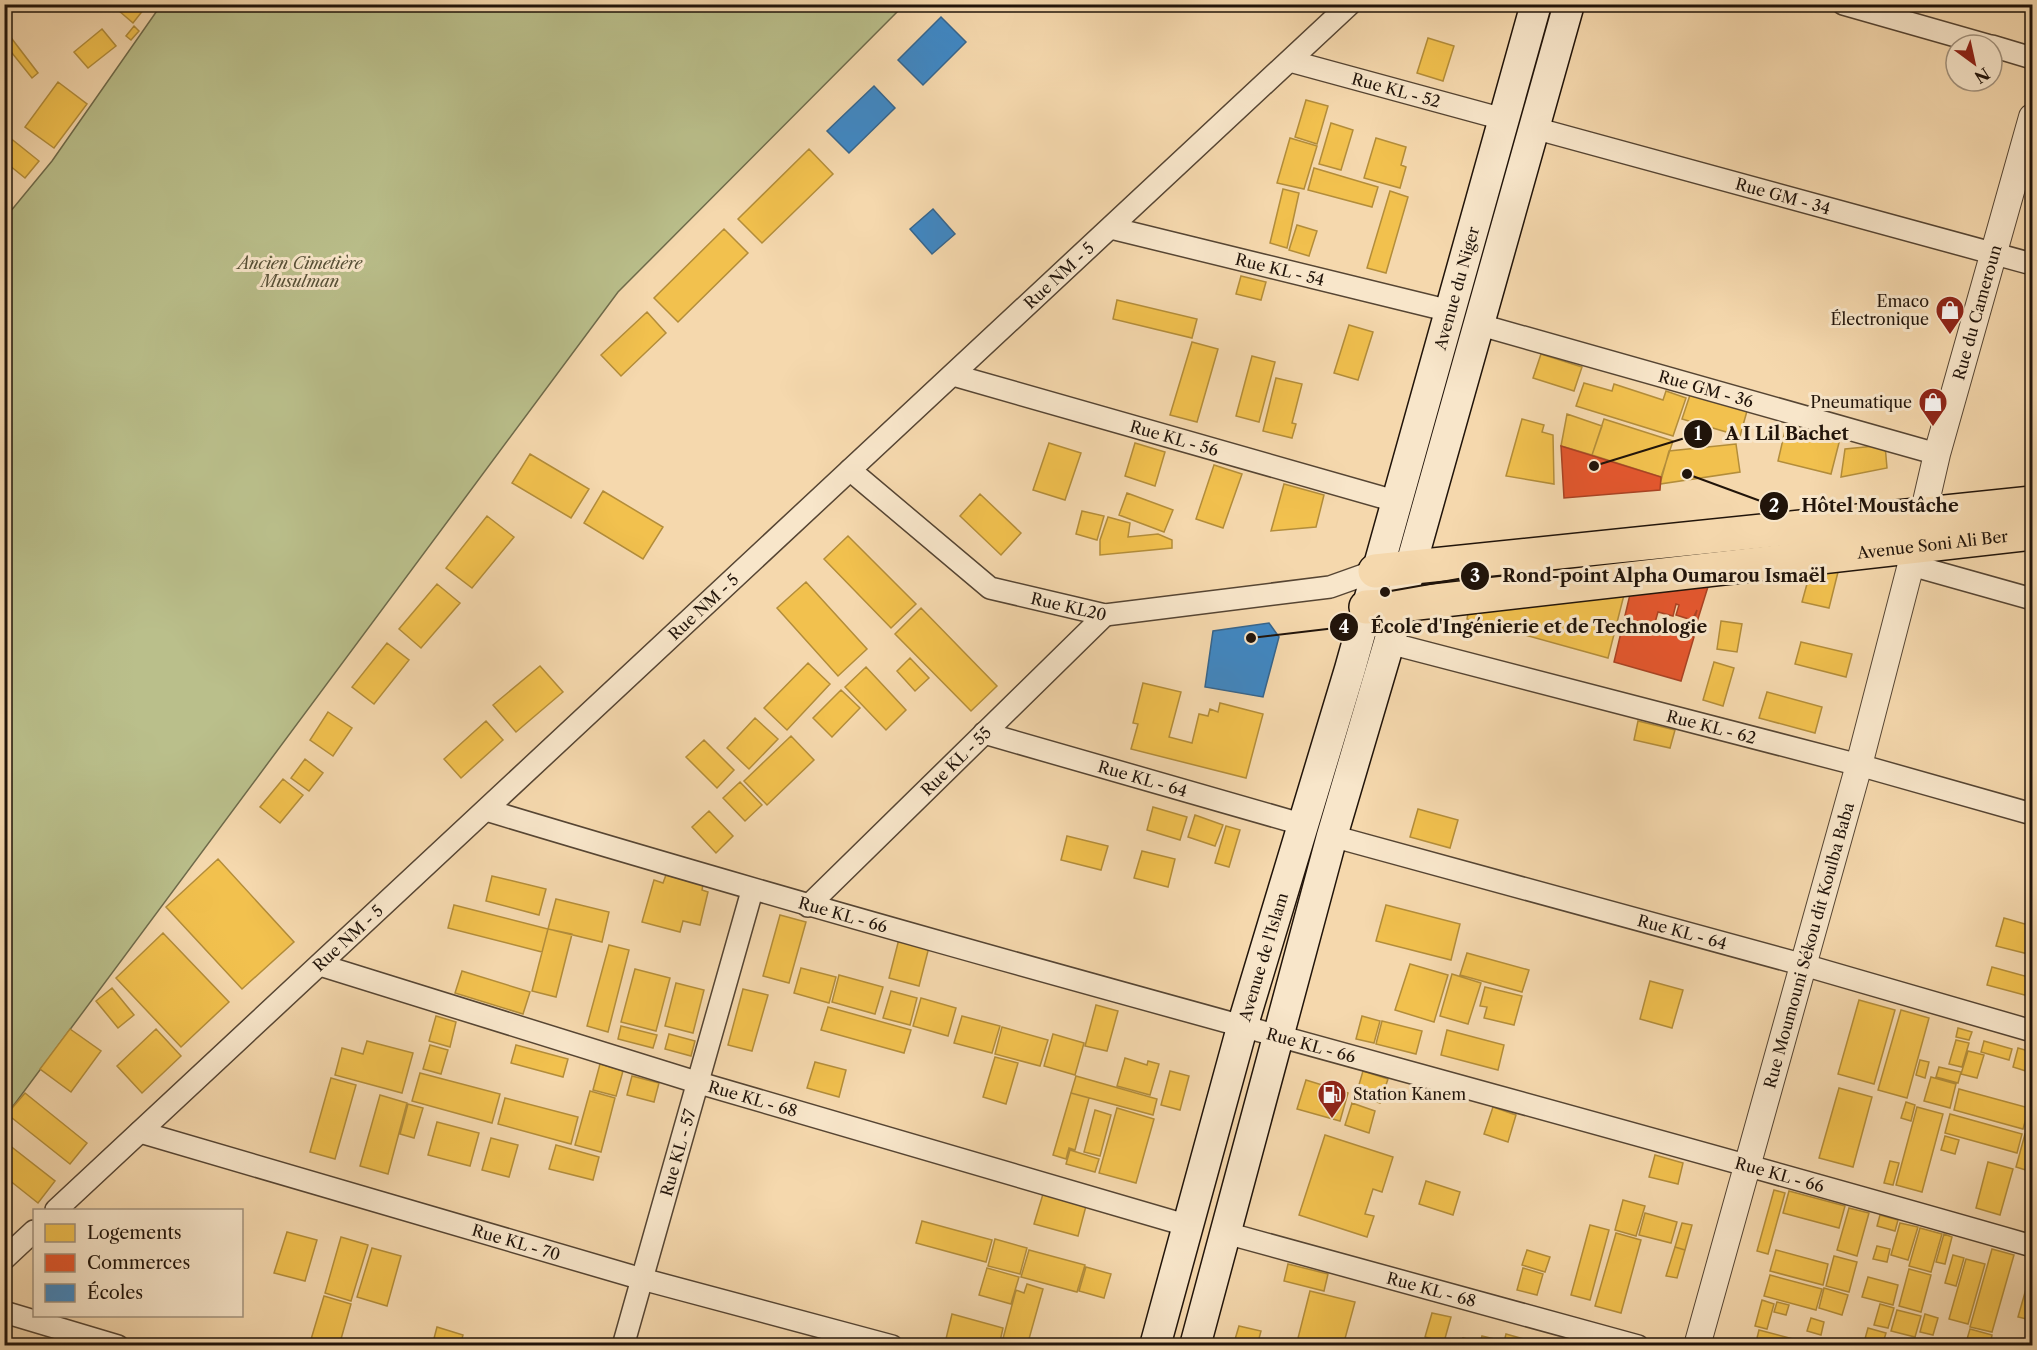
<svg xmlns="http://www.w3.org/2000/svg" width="2037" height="1350" viewBox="0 0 2037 1350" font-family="'Libre Caslon Text',serif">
<rect width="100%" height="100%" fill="#f5d8ad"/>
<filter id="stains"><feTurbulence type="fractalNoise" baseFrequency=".00333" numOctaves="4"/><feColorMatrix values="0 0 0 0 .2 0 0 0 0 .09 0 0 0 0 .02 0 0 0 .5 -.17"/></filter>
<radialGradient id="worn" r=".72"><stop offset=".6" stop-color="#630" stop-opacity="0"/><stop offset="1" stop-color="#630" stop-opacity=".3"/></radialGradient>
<!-- green -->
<path fill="#babf8b" stroke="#6e6a4a" stroke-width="1.5" d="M161,5H904L618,292L5,1117V218L52,161Z"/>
<!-- homes -->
<path fill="#f2c14e" stroke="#b38d3a" stroke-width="1.5" d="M111,4H148L133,23Z
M134,26L139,31L131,40L126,36Z
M102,29L116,46L88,68L74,52Z
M9,35L38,73L32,78L4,43V38Z
M1428,38L1454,46L1443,81L1417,73Z
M58,82L87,104L54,148L25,127Z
M1306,100L1328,106L1317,144L1295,137Z
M1331,123L1353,130L1341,170L1319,164Z
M4,133L39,161L25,178L4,161Z
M1290,138L1317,146L1304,189L1277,183Z
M1376,138L1406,147L1401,165L1406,167L1400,188L1364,178Z
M809,149L833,174L762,243L738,219Z
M1314,168L1378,187L1372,207L1308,190Z
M1283,189L1299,193L1287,248L1270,243Z
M1390,191L1408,197L1386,273L1367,268Z
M1297,225L1317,231L1309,256L1289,250Z
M724,229L748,253L678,322L654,298Z
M1241,276L1266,282L1261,300L1236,294Z
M1117,300L1197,319L1192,338L1113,319Z
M647,312L666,333L621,376L601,355Z
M1349,325L1373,332L1358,380L1334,373Z
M1192,342L1218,349L1197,422L1170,415Z
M1541,354L1582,367L1574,391L1533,378Z
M1252,356L1275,362L1259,422L1236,416Z
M1276,378L1302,384L1292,423L1296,424L1292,438L1263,431Z
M1584,383L1612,391L1614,384L1663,400L1666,391L1686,398L1673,436L1576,406Z
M1690,395L1747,411L1740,436L1682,419Z
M1567,414L1602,426L1592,455L1561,446Z
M1522,419L1544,425L1542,432L1553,435L1554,484L1506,476Z
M1604,419L1673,441L1661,477L1592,455Z
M1787,422L1841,435L1831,474L1778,461Z
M1049,443L1081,453L1065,500L1033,490Z
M1135,443L1165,452L1155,486L1125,476Z
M1736,444L1740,472L1660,484L1669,451Z
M1885,445L1887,468L1841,477L1845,449Z
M530,454L589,489L571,518L512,483Z
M1214,465L1242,474L1223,528L1196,519Z
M1284,484L1324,495L1316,527L1271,531Z
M603,491L663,527L643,559L584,523Z
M1127,493L1173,510L1164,532L1119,515Z
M980,494L1021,533L1001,555L960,516Z
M1082,511L1104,516L1097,540L1076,534Z
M487,516L514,537L472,588L446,568Z
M1108,517L1130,523L1128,537L1158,534L1172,540V548L1100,555V540Z
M848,536L916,604L891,628L824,559Z
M1838,572L1829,608L1802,602L1810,573Z
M806,582L867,649L838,676L777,608Z
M437,584L460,603L421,648L399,629Z
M1626,587L1608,658L1467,619L1470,602Z
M921,608L997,686L971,711L895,634Z
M1721,621L1742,624L1737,652L1717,649Z
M1801,642L1852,654L1846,677L1795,664Z
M387,643L409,660L374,704L352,687Z
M910,658L929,678L915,691L897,671Z
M1714,662L1734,668L1723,706L1703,700Z
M808,663L830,684L787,730L764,708Z
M540,666L563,692L516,732L493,705Z
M866,667L906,710L886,730L845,687Z
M1143,683L1181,692L1169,737L1192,743L1199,714L1208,716L1210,709L1218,712L1220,703L1263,714L1246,778L1131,749L1138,724L1133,723Z
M841,690L860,708L832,737L813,718Z
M1767,692L1822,707L1815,733L1759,718Z
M328,712L352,728L333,756L310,740Z
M755,718L778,739L749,769L727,748Z
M486,721L503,740L461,778L444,759Z
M1638,721L1675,730L1670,748L1634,740Z
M791,736L814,760L767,805L744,781Z
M704,740L734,770L717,788L686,757Z
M305,759L323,773L309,791L291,778Z
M283,779L303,795L280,823L260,807Z
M740,782L762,805L745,821L723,798Z
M1153,807L1187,817L1180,840L1147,830Z
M1418,809L1458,820L1450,848L1410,837Z
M709,811L733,836L716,853L692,827Z
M1195,815L1223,825L1215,846L1188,837Z
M1226,826L1240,830L1229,867L1215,863Z
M1067,836L1108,846L1101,870L1061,860Z
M1142,851L1175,859L1168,887L1134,878Z
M218,859L294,942L242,989L166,907Z
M666,875L703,885L702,890L708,892L700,925L683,921L680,932L642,922L654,880L663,883Z
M492,876L546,889L539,915L486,901Z
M556,899L609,912L602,942L548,929Z
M454,905L548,929L542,952L448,928Z
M1386,905L1460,924L1451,960L1376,941Z
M780,915L806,922L789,983L763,976Z
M2004,918L2032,926V955L1996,946Z
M548,929L572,934L556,997L532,991Z
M163,933L229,1002L181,1047L116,978Z
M899,939L929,947L919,986L889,978Z
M609,945L629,950L608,1032L587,1026Z
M1467,953L1529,970L1522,992L1460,975Z
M1410,964L1448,975L1434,1022L1395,1010Z
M1992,967L2032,978V997L1987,985Z
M801,968L836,977L829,1003L794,993Z
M635,969L670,978L656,1031L621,1022Z
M462,971L530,992L523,1014L455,993Z
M1452,974L1481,983L1468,1024L1440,1016Z
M839,975L883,987L875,1014L832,1002Z
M1650,981L1683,990L1672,1028L1640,1019Z
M676,983L704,990L693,1033L665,1026Z
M1485,987L1522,996L1514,1025L1484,1018L1487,1007L1480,1006Z
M112,988L134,1015L118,1028L96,1001Z
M743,989L768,995L752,1051L728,1045Z
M891,991L917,998L910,1025L883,1018Z
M921,998L956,1008L948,1036L913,1026Z
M1859,1000L1895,1010L1874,1084L1838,1074Z
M1096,1005L1118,1011L1107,1051L1085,1046Z
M828,1007L911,1030L904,1053L821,1030Z
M1901,1010L1929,1018L1907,1098L1878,1090Z
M436,1016L456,1022L450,1047L429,1041Z
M962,1016L1000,1026L992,1053L954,1043Z
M1362,1016L1380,1021L1374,1043L1356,1039Z
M1382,1021L1422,1031L1416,1054L1376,1044Z
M621,1026L657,1035L653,1048L618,1039Z
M1002,1027L1048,1040L1040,1066L995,1054Z
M1958,1028L1972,1032L1969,1040L1956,1037Z
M70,1029L101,1051L71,1092L40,1069Z
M156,1029L181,1056L142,1093L117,1066Z
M1447,1030L1504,1045L1498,1070L1441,1055Z
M669,1034L695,1041L691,1056L665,1049Z
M1053,1034L1084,1043L1075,1075L1044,1066Z
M1956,1040L1969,1043L1962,1067L1949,1064Z
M367,1041L413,1053L402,1093L335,1075L342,1048L363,1054Z
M1984,1041L2012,1049L2009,1060L1981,1052Z
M430,1045L448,1050L441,1074L423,1069Z
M516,1045L568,1059L563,1077L511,1063Z
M2018,1048L2032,1052V1073L2013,1067Z
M1968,1051L1984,1055L1977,1078L1961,1074Z
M995,1057L1018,1063L1006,1104L983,1097Z
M1125,1058L1147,1065L1148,1061L1159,1064L1150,1095L1117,1086Z
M1920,1060L1929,1062L1925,1078L1916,1075Z
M815,1062L846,1070L839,1097L807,1088Z
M600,1064L623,1071L616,1096L593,1090Z
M1939,1067L1961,1072L1958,1083L1936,1077Z
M1170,1071L1189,1076L1180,1110L1161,1105Z
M1363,1071L1388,1079L1380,1103L1356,1095Z
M420,1073L500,1094L492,1123L412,1101Z
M632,1076L659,1083L654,1102L627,1095Z
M1076,1076L1157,1099L1153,1115L1071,1093Z
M1931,1077L1956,1084L1950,1108L1924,1101Z
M331,1078L356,1085L335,1159L310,1152Z
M1306,1080L1348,1093L1340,1121L1297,1109Z
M1839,1088L1872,1097L1853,1167L1819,1158Z
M1959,1089L2029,1108L2023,1129L1954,1110Z
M590,1091L615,1098L601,1152L575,1145Z
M25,1093L87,1143L70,1164L7,1114Z
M1071,1093L1089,1098L1075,1150L1069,1148L1066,1159L1053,1155Z
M380,1095L407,1103L388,1174L360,1166Z
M505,1098L578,1117L571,1144L498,1124Z
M1906,1102L1915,1105L1911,1121L1901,1118Z
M1352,1103L1375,1111L1369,1133L1345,1125Z
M408,1104L423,1108L414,1138L400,1134Z
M1493,1107L1516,1115L1508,1142L1484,1134Z
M1917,1107L1943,1114L1922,1192L1896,1185Z
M1117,1108L1154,1119L1136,1183L1099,1173Z
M2032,1109V1130L2027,1128Z
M1095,1110L1111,1115L1100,1156L1084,1152Z
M1950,1114L2022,1134L2017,1153L1945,1133Z
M437,1122L479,1133L470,1166L428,1155Z
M2025,1134L2032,1136V1172L2016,1167Z
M1325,1135L1393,1157L1382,1192L1373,1189L1365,1214L1374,1216L1367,1237L1299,1215Z
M1945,1136L1959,1140L1955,1154L1941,1150Z
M491,1138L518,1145L509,1177L482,1170Z
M4,1141L55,1181L38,1203L4,1176Z
M556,1145L599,1157L593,1180L549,1169Z
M1070,1150L1099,1159L1095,1172L1066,1164Z
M1655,1155L1683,1163L1678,1184L1649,1177Z
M1890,1161L1899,1163L1893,1185L1884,1183Z
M1988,1162L2013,1169L2000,1215L1976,1208Z
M1426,1181L1460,1192L1453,1215L1419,1204Z
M1774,1190L1785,1193L1768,1254L1757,1251Z
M1789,1191L1845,1206L1839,1228L1783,1213Z
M1043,1194L1086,1206L1078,1236L1034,1224Z
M1623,1200L1645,1206L1636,1236L1615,1230Z
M1849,1208L1869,1213L1857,1256L1837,1250Z
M1645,1213L1677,1222L1671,1243L1639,1235Z
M1880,1215L1898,1220L1895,1231L1877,1226Z
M922,1221L992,1240L986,1262L916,1243Z
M1682,1223L1692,1225L1685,1250L1675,1247Z
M1900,1223L1918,1227L1908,1260L1891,1255Z
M1590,1225L1609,1230L1590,1300L1571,1295Z
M1920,1228L1942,1234L1931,1272L1909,1266Z
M287,1232L317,1240L305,1281L274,1273Z
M1616,1233L1641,1240L1621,1313L1595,1306Z
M1944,1234L1952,1237L1945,1264L1936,1262Z
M341,1237L368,1245L351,1301L325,1293Z
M995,1239L1027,1248L1020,1274L988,1266Z
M1877,1246L1890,1249L1887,1262L1873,1259Z
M1675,1247L1685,1250L1677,1278L1666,1276Z
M372,1248L401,1256L387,1306L357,1297Z
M1992,1249L2014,1255L1992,1332L1970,1327Z
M1029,1250L1085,1265L1077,1292L1021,1277Z
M1527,1250L1550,1257L1545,1272L1522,1265Z
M1776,1250L1828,1264L1823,1285L1770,1271Z
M1953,1255L1964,1258L1956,1286L1945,1283Z
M1834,1256L1857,1262L1849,1292L1826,1286Z
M1966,1259L1985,1264L1968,1324L1949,1319Z
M1288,1264L1328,1274L1324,1291L1284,1281Z
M1086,1267L1111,1274L1104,1298L1079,1291Z
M987,1268L1019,1277L1011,1304L979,1295Z
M1523,1268L1543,1274L1537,1295L1517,1290Z
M1909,1269L1931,1275L1921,1312L1899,1306Z
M1770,1275L1822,1289L1816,1310L1764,1296Z
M1868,1277L1898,1285L1893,1305L1862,1297Z
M1027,1284L1043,1289L1027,1346H1001L1016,1290L1024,1293Z
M1824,1288L1848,1295L1842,1315L1819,1308Z
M2026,1289L2032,1291L2031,1320L2018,1317Z
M1310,1291L1355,1302L1343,1346H1296Z
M324,1296L351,1304L339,1346H309Z
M1762,1300L1774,1304L1767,1329L1755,1326Z
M1777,1302L1789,1305L1786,1315L1774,1312Z
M1880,1304L1894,1308L1888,1328L1874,1325Z
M1897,1310L1921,1316L1915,1337L1891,1331Z
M1432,1313L1451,1317L1444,1342L1425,1337Z
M952,1314L1003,1328L999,1346H956L945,1343Z
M1925,1314L1938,1318L1933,1335L1920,1332Z
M1811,1318L1824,1322L1821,1335L1807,1331Z
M2032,1322V1342L2027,1341Z
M1239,1326L1261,1331L1257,1346H1233Z
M437,1327L463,1335L460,1346H432Z
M1868,1328L1886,1333L1882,1346H1863Z
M1970,1329L1992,1335L1990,1346H1965Z
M1759,1330L1801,1341L1799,1346H1755Z
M1506,1334L1524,1339L1522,1346H1503Z
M1482,1336L1499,1340L1498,1346H1479Z
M1463,1338L1476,1341L1475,1346H1461Z
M2010,1339L2029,1344L2028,1346H2008Z"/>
<!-- shops -->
<path fill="#e4572e" stroke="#aa4323" stroke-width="1.5" d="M1561,446L1661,477L1660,490L1564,498Z
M1711,577L1697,622L1694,621L1697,610L1692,620L1676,615L1679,605L1676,604L1673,616L1658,612L1654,626L1694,637L1681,681L1614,662L1632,586Z"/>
<!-- schools -->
<path fill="#3f88c5" stroke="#36658d" stroke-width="1.5" d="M941,17L966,42L923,85L898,60Z
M874,86L895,108L849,153L827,131Z
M933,209L955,234L932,254L910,229Z
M1269,623L1279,637L1263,697L1205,687L1213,631Z"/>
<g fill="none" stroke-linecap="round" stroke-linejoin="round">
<!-- minor casing -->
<g stroke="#564533" stroke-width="24">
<g id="minor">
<path d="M1843,4L1987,45"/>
<path d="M1992,46L2032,58"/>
<path id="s1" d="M1290,61L1503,119"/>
<path id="s2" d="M1534,128L2032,264"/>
<path id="s3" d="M1111,228L1450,311"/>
<path id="s4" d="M1477,324L1937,454"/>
<path id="s5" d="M953,375L1395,501"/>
<path id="s6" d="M850,470L990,588L1105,615L1330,587L1375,571"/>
<path d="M1911,565L2032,599"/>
<path id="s7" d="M1389,643L1859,765L2032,814"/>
<path id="s8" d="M984,733L1301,824"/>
<path id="s9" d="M486,810C999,965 1518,1098 2032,1246"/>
<path id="s10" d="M1332,836L1804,965L2032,1031"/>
<path id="s11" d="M808,906L1105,615"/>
<path id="s12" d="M320,965L696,1082L1189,1226"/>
<path id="s13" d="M140,1132L642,1279L892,1346"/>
<path id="s14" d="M56,1210L1350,4"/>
<path id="s15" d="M1226,1233L1638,1346"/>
<path d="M4,1259L34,1231"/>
<path d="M4,1312L118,1346"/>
<path id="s16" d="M623,1346L752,891"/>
</g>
</g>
<!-- tertiary casing -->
<g stroke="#564533" stroke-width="28">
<g id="tertiary">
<path id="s17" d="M1697,1346L1859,765L1916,545L1937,454L2032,117"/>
</g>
</g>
<!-- secondary casing -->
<g stroke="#21140a" stroke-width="33">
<g id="secondary">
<path id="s18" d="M1155,1346L1243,1024L1350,669L1536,4"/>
<path d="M1195,1346L1332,836L1389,643L1569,4"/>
</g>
</g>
<!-- primary casing -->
<g stroke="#21140a" stroke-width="36">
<g id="primary">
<path d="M1375,571L2032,503"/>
<path id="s19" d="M1366,607L1400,605L2032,533"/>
</g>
</g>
<!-- minor -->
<use href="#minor" stroke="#f8e6ca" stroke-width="21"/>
<!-- tertiary -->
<use href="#tertiary" stroke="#f8e6ca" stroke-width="26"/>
<!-- secondary -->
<use href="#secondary" stroke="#f8e6ca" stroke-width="30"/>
<!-- primary -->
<use href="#primary" stroke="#f5d8ad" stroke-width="33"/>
</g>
<!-- icons -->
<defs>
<g id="shop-pin" transform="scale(1.5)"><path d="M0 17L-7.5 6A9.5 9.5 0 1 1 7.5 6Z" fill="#8f2418" stroke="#f8e6ca"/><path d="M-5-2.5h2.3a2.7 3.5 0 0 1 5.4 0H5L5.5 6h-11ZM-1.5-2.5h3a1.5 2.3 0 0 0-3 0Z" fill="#fff"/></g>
<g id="fuel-pin" transform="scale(1.5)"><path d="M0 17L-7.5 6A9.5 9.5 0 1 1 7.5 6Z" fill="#8f2418" stroke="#f8e6ca"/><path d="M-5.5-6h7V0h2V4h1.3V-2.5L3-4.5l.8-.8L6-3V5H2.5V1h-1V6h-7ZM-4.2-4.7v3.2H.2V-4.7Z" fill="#fff"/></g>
</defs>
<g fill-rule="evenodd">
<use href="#shop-pin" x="1950" y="310"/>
<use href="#shop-pin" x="1933" y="402"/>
<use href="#fuel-pin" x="1332" y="1094"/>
</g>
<g text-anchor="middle" stroke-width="6" stroke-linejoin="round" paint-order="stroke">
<!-- street labels -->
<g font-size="16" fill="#21140a" stroke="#f8e6ca">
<text dy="6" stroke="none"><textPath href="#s1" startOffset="110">Rue KL - 52</textPath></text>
<text dy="6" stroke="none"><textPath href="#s2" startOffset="258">Rue GM - 34</textPath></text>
<text dy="6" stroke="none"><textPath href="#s3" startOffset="174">Rue KL - 54</textPath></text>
<text dy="6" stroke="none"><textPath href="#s14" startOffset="1371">Rue NM - 5</textPath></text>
<text dy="6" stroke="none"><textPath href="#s18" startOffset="1100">Avenue du Niger</textPath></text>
<text dy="6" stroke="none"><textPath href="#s17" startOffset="1071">Rue du Cameroun</textPath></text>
<text dy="6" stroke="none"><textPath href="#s4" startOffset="238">Rue GM - 36</textPath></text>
<text dy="6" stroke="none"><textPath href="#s5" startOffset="230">Rue KL - 56</textPath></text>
<text dy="6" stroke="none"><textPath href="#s19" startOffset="570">Avenue Soni Ali Ber</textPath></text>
<text dy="6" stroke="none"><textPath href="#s6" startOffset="264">Rue KL20</textPath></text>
<text dy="6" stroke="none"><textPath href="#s14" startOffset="885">Rue NM - 5</textPath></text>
<text dy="6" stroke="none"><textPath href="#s7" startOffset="333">Rue KL - 62</textPath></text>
<text dy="6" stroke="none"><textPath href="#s11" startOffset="207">Rue KL - 55</textPath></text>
<text dy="6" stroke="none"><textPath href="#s8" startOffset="165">Rue KL - 64</textPath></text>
<text dy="6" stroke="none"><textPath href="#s9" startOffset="372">Rue KL - 66</textPath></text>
<text dy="6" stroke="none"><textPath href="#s10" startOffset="363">Rue KL - 64</textPath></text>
<text dy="6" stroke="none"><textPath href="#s14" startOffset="399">Rue NM - 5</textPath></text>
<text dy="6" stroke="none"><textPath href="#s17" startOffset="416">Rue Moumouni Sékou dit Koulba Baba</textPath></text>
<text dy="6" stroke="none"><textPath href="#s18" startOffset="404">Avenue de l'Islam</textPath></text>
<text dy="6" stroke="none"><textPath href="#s9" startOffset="858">Rue KL - 66</textPath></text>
<text dy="6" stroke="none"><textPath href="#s12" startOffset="453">Rue KL - 68</textPath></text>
<text dy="6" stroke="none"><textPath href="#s16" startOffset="201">Rue KL - 57</textPath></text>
<text dy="6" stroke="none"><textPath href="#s9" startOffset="1344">Rue KL - 66</textPath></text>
<text dy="6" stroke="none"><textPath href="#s13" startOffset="392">Rue KL - 70</textPath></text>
<text dy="6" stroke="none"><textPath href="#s15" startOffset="213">Rue KL - 68</textPath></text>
</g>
<!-- park labels -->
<g font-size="16" font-style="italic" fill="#575037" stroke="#f8e6ca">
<text x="300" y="269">Ancien Cimetière<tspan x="300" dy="18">Musulman</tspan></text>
</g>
<!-- poi labels -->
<g font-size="16" fill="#21140a" stroke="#f8e6ca" text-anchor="end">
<text x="1929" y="307">Emaco<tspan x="1929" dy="18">Électronique</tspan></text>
<text x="1912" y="408">Pneumatique</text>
<text x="1353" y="1100" text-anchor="start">Station Kanem</text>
</g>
</g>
<!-- callouts -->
<path fill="none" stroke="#21140a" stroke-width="2" d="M1594 466L1698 434M1687 474L1774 506M1385 592L1475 576M1251 638L1344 627"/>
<g fill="#21140a" stroke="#f8e6ca" stroke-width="2">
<circle cx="1594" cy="466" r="6"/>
<circle cx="1687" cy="474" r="6"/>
<circle cx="1385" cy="592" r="6"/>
<circle cx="1251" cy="638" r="6"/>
<circle cx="1698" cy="434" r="15"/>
<circle cx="1774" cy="506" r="15"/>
<circle cx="1475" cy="576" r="15"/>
<circle cx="1344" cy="627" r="15"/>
</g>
<g font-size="18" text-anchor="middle" font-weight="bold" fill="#fff">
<text x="1698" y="440">1</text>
<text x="1774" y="512">2</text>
<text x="1475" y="582">3</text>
<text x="1344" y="633">4</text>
</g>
<g font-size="18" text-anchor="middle" font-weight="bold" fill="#21140a" stroke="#f8e6ca" stroke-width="6" stroke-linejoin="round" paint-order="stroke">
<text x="1787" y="440">A I Lil Bachet</text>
<text x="1880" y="512">Hôtel Moustâche</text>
<text x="1664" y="582">Rond-point Alpha Oumarou Ismaël</text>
<text x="1539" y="633">École d'Ingénierie et de Technologie</text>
</g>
<!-- margin -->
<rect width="2037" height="1350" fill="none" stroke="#f5d8ad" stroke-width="24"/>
<rect x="6" y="6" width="2025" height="1338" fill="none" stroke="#21140a" stroke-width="3"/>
<rect x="12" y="12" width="2013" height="1326" fill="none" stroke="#21140a" stroke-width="1.5"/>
<!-- legend -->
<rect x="33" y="1209" width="210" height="108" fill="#f8e6ca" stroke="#a2927d" stroke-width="1.5"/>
<rect x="45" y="1224" width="30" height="18" fill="#f2c14e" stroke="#a2927d" stroke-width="1.5"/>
<text x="87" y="1239" font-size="18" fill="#21140a">Logements</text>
<rect x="45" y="1254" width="30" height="18" fill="#e4572e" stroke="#a2927d" stroke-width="1.5"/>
<text x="87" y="1269" font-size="18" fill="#21140a">Commerces</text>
<rect x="45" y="1284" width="30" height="18" fill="#3f88c5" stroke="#a2927d" stroke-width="1.5"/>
<text x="87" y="1299" font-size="18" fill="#21140a">Écoles</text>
<!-- north arrow -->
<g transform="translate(1974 63) rotate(147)"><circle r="28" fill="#f8e6ca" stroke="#a2927d" stroke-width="1.5"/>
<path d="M0-4.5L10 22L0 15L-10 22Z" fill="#8f2418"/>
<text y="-9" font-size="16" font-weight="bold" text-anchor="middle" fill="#21140a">N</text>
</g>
<rect width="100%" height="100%" filter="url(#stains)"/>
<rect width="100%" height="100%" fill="url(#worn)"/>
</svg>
